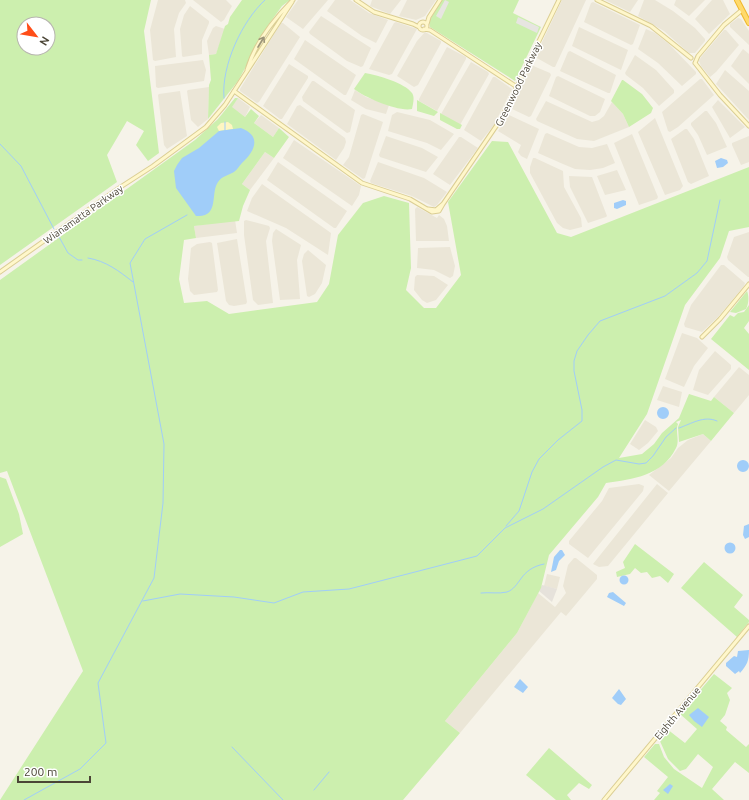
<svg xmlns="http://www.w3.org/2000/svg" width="749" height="800" viewBox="0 0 749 800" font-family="Ubuntu,sans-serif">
<rect width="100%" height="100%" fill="#f6f3e9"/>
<!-- residential -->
<path fill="#ebe6d7" d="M158,0H185L186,3L179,13L174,29L176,57L155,61L153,60L150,30Z
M193,0H226L232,6L224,20L221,22Z
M298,0H328L303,29L286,17Z
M335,0H350L369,13L388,20L376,43L362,36L327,11Z
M372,0H401L390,14L370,6Z
M407,0H436L425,16L416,20L399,16Z
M562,0H586L555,67H553L535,57Z
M605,0H638L630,12Z
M644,0H655L673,11L695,28L705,39V41L695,53H689L664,31L638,16Z
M676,0H705L689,16L674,5Z
M712,0H723L730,14L709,34L695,19Z
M593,2L640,25L633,44L631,45L584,22L591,3Z
M190,6L209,21V23L202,40V54L183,57L182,56L180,29L184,15Z
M321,16L371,48L363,66L361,67L347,61L310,34L309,32Z
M738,18L741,19L749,31V45L730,27V24Z
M396,22L417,29L392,74L389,75L369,69L394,23Z
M281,23H283L300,37L259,102L257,103L240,91V89Z
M216,26L225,29L216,54L209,55L207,41L213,28Z
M579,27L628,50L621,70L572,46Z
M646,29L655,33L669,44L696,72V74L682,86L658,63L638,49Z
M724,30H726L739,45L716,72L710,77L701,66L699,61L701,57Z
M425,32L441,41V43L418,85L414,87L397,76L417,41Z
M305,40L356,75L346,95H344L294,59Z
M447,47L466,57V59L437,111L419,101V99Z
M743,49L749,54V84L731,66Z
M570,51L616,75L610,93H608L560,71L568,52Z
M635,55L656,70L674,90V93L659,106L643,88L626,75L625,73Z
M203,60L206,70L204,81L158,88L156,87L155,66Z
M471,62L488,72L489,74L460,125L441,114Z
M289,64L308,76V78L282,119H280L263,106Z
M531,65L550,73L551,75L531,116L529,117L512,109V107Z
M725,70L749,91V120L716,84Z
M558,76L605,99L600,112L595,116H590L549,96L556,77Z
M493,77H495L512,89L494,125L481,141L464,130Z
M700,79H702L714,95L678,127L670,132L668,131L662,112Z
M312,81H314L355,110L350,132L347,133L303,101L302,97Z
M209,87L208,119L198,127L191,120L187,91L188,90Z
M355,90L366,97L389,105L386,114L366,109L351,100Z
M180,91L187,136L167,149L164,145L158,95L159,94Z
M238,98L250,107L245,117L231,107Z
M718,100L745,127L730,138L712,107Z
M546,101L592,122L599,120L604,116L612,102L623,114L629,127L594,141L577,139L537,121L536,119Z
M300,105L345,138L346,142L344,148L336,160L287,124L297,106Z
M705,111H707L716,123L727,147L707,155L698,135L691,125V123Z
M397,112L430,120L454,134L441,150L427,143L388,131L392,115Z
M363,114L383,122L365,178L363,179L343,165L349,157L361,115Z
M261,115L279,128L273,137L254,123Z
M509,115L539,129L527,159L521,156L518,152L521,145L498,131Z
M655,118L683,186L680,190L665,195L638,132Z
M685,129H687L694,139L709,176L691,184L688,182L671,139Z
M547,133L579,147L592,148L607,144L615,163L603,168L590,170L575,169L563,164L538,153L545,134Z
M632,134L658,197L657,199L639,205L614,143Z
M386,136L422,148L438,157L426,172L380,157L379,155Z
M749,136V162L741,165L732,145V143Z
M459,137H461L478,148L450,185L433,174Z
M294,140L361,186L359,195L352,206L283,158Z
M265,152L274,158L250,190L242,184Z
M533,158H535L563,171L564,187L581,218L582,227L570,230L563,228L557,223L530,173V167Z
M278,162L347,211L336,228H334L267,180Z
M378,162L424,178L447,192L437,205L434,207L412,196L371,183L370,181Z
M617,170L626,190L605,195L597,176Z
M569,176L592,177L607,216L606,217L588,223L570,187Z
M262,184L331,233L328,255L286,228L247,211L252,198Z
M417,207L437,218L439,215L444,219L447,226L449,241H416L415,209Z
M235,220L237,233L196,238L194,226Z
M246,220L269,226L270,228L266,241L273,303L258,305L253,300L244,235V221Z
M276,229L301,245L297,260L300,299L280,300L272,241L273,233Z
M749,232V277H748L728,260L727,257L734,237Z
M237,239L247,302L246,304L234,306L229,305L226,301L217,243Z
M210,242L212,243L218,290L217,292L194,295L190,291L188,279L191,248L197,244Z
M450,247L455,266L453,276L450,278L434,270L417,268L418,248Z
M308,250L326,265L322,283L315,294L309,297L307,296L302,261L304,254Z
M721,265H724L745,283L744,286L718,317L702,332L685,327L684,324L691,305Z
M417,275L434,276L448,285L436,300L427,303L422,300L414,290L415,277Z
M682,333L697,338L708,348L694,366L684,387L665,379Z
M715,351L731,365V369L708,395L693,390L699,370Z
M739,367L749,375V395L734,413L714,397Z
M663,386L682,392L679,407L657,400Z
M645,420L656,427L658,431L648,443L639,450L630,444Z
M703,434L711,441L669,491L649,475L671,458L678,448L688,440Z
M639,484L644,486L643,491L588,558L569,544V541L602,501L609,488Z
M657,484L668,493L608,566L599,567L593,564Z
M574,558H576L597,575V579L566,616L561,612L460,733L445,721L517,633L538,593L555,607L566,593L563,586L568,565Z
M547,574L560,577L557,589L544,586Z"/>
<!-- industrial -->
<path fill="#e6e2db" d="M542,585L557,589L552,602L539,591Z"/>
<!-- green -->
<path fill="#ccefae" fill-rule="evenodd" d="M0,0H151L144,31L159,153L148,161L136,145L144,131L127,121L107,155L117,182L0,265ZM24,24H48V48H24Z
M242,0H290L282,6L269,24L238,81L208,119L209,85L211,80L209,55L216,54L225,26L228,24L230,17Z
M442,0H519L513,13L541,27L515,81L430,27L429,21Z
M365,73C377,75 405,83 412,93C415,97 413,104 412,109C398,112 366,98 354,89Z
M622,80H623L642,94L653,108L651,113L629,127L623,114L611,101Z
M235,98H238L232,107L245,117L251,109L259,116L254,123L273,137L279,128L289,137L274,158L265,152L242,184L250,190L243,206L239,221L194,226L196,238L184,240L179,279L184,303L207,301L229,314L317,302L329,284L338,235L363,203L384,196L409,203L411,268L406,290L424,308H436L461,275L448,202L492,141L508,142L557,233L571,237L749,167V227L729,231L720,258L685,305L647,414L619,458L642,454L654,444L662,433L679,418L689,394L711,401L714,397L734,413L711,441L703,434L679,442L678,427L681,420L676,422L678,424C675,431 680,441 676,448C662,476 633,479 606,483L598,497L549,555L541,588L517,633L445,721L460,733L403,800H0L83,671L7,471L0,473V280L195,140L218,119Z
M417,100L438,112L434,116L417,111Z
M440,113L462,125L460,129H457L440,120Z
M747,291C749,296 749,303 746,309L736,313L730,312Z
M749,305V321L744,328L749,334V370L711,339L730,315L734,317L738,313L744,312Z
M0,477L6,479L19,514L23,534L0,547Z
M635,544L674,574L668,583L660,576L652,578L647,572L641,573L635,568L630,574L617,577L616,572L625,568L623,562Z
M704,562L743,595L734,607L749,620V622L737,637L681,588Z
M714,674L732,688L727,693L730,700L725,715L720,721L727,727L726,730L746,747L749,744V773L735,762L712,789L724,800H654L660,793L657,791L668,777L644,757L655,744H659L664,757L674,769L702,788L713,767L698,754L686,769L680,771L668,759L659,739L667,729L685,743L697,729L680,714Z
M549,748L592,785L589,789L579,783L567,795L571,800H556L526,775Z"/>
<!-- sand -->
<path fill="#fef6c2" d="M228,122L232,125L233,129L219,131L217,127L221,123Z"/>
<!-- parking -->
<path fill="#e7e5e1" d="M445,0L449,2L441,19L436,16Z
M518,17L539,27L537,33L516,23Z"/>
<!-- water -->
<path fill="#a0cdf9" d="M241,128C262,136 255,151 242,163C239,166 238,169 234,172C229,175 222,176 218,182C210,193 220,218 196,216L176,188L174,171L177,165L182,158L199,148L219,131Z
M721,158L727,160L728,163L723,167L717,168L715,161Z
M623,200L626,201V205L617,209L614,208V203Z
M657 413a6 6 0 1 1 12 0a6 6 0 1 1-12 0Z
M737 466a6 6 0 1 1 12 0a6 6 0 1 1-12 0Z
M749,524V537L745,539L743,535L744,526Z
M724.5 548a5.5 5.5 0 1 1 11 0a5.5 5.5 0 1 1-11 0Z
M560,550H562L565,555L559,561L556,570L551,572L554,557Z
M619.5 580a4.5 4.5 0 1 1 9 0a4.5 4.5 0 1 1-9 0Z
M613,592L626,603L624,606L607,597L609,593Z
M749,650C749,661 747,665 740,673L739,671L735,674L726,666V663L734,656L737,657L738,651Z
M520,679L528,687L523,693L514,687Z
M619,689L626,699L621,705L618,704L612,698Z
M698,708L709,717L702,727L694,721L689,715Z
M670,784L673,786L668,794L663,790Z"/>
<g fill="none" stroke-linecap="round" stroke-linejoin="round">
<!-- stream -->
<path stroke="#a0cdf9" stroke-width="1" d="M224,98C221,66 242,21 265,0
M225,122V131
M0,144L21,166L54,229
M58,235L68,253L78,260H82
M88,258C106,261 119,271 133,282
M679,428C691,424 704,415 717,421
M506,526L519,511L532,472L539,459L558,440L582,421V410L574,371V361L577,351L588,335L600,321L665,296L697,273L707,261L720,200
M481,593C489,592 499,594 507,592C521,587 519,569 544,564
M143,601L180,594L234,597L274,603L303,592L349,589L477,556L505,528L543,509L603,467L616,460L639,464L646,463L653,456L666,437L676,428
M232,747L283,800
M314,790L329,772
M24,800L80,769L106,743L98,683L154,578L163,503L164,444L130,263L145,239L187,215"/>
<!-- secondary casing -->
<g stroke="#dbce94" stroke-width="5">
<path id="secondary" d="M356,0L374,12L413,24L419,27
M597,0L651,26L691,58
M419 26a4 4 0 1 1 8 0a4 4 0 1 1-8 0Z
M427,24L429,17L440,0
M424,29L430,30L517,87
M695,63L720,95L749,126
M695,63L698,56L724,25L742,10
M247,70C255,43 274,19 293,0
M234,91L362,183L410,199L432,212L439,211L443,204
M428,209L436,210L443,204L501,119L559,0
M0,272L119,188L153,166L206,127L225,105L292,2
M702,337L720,319L749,284
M604,800L749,626"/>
</g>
<!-- highway casing -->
<g stroke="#f0b72a" stroke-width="6">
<path id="highway" d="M737,0L749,23"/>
</g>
<!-- secondary -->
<use href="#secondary" stroke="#fff7cb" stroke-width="3"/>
<!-- highway -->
<use href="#highway" stroke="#ffda6c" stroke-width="4"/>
</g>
<!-- one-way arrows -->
<defs><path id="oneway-shaft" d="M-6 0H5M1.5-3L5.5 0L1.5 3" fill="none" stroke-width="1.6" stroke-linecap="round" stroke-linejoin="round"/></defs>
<use stroke="#9c9579" href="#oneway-shaft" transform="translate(261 42) rotate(-59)"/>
<g text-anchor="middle" stroke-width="3" stroke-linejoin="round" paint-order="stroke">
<!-- street labels -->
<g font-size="10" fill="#4b4536" stroke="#fff">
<text transform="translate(518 84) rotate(-64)" y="4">Greenwood Parkway</text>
<text transform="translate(83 214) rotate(-35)" y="4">Wianamatta Parkway</text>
<text transform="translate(677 713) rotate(-50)" y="4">Eighth Avenue</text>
</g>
</g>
<!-- north arrow -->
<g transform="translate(36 36) rotate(121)"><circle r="19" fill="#ffffff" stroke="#b7b5af"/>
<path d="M0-3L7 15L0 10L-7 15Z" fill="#ff4e18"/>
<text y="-6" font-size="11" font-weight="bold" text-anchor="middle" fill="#4b4536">N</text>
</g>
<!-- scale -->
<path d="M18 776v6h72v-6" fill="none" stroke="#4b4536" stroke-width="2"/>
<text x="24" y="776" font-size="12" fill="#4b4536" stroke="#ffffff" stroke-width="3" paint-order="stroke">200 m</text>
</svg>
